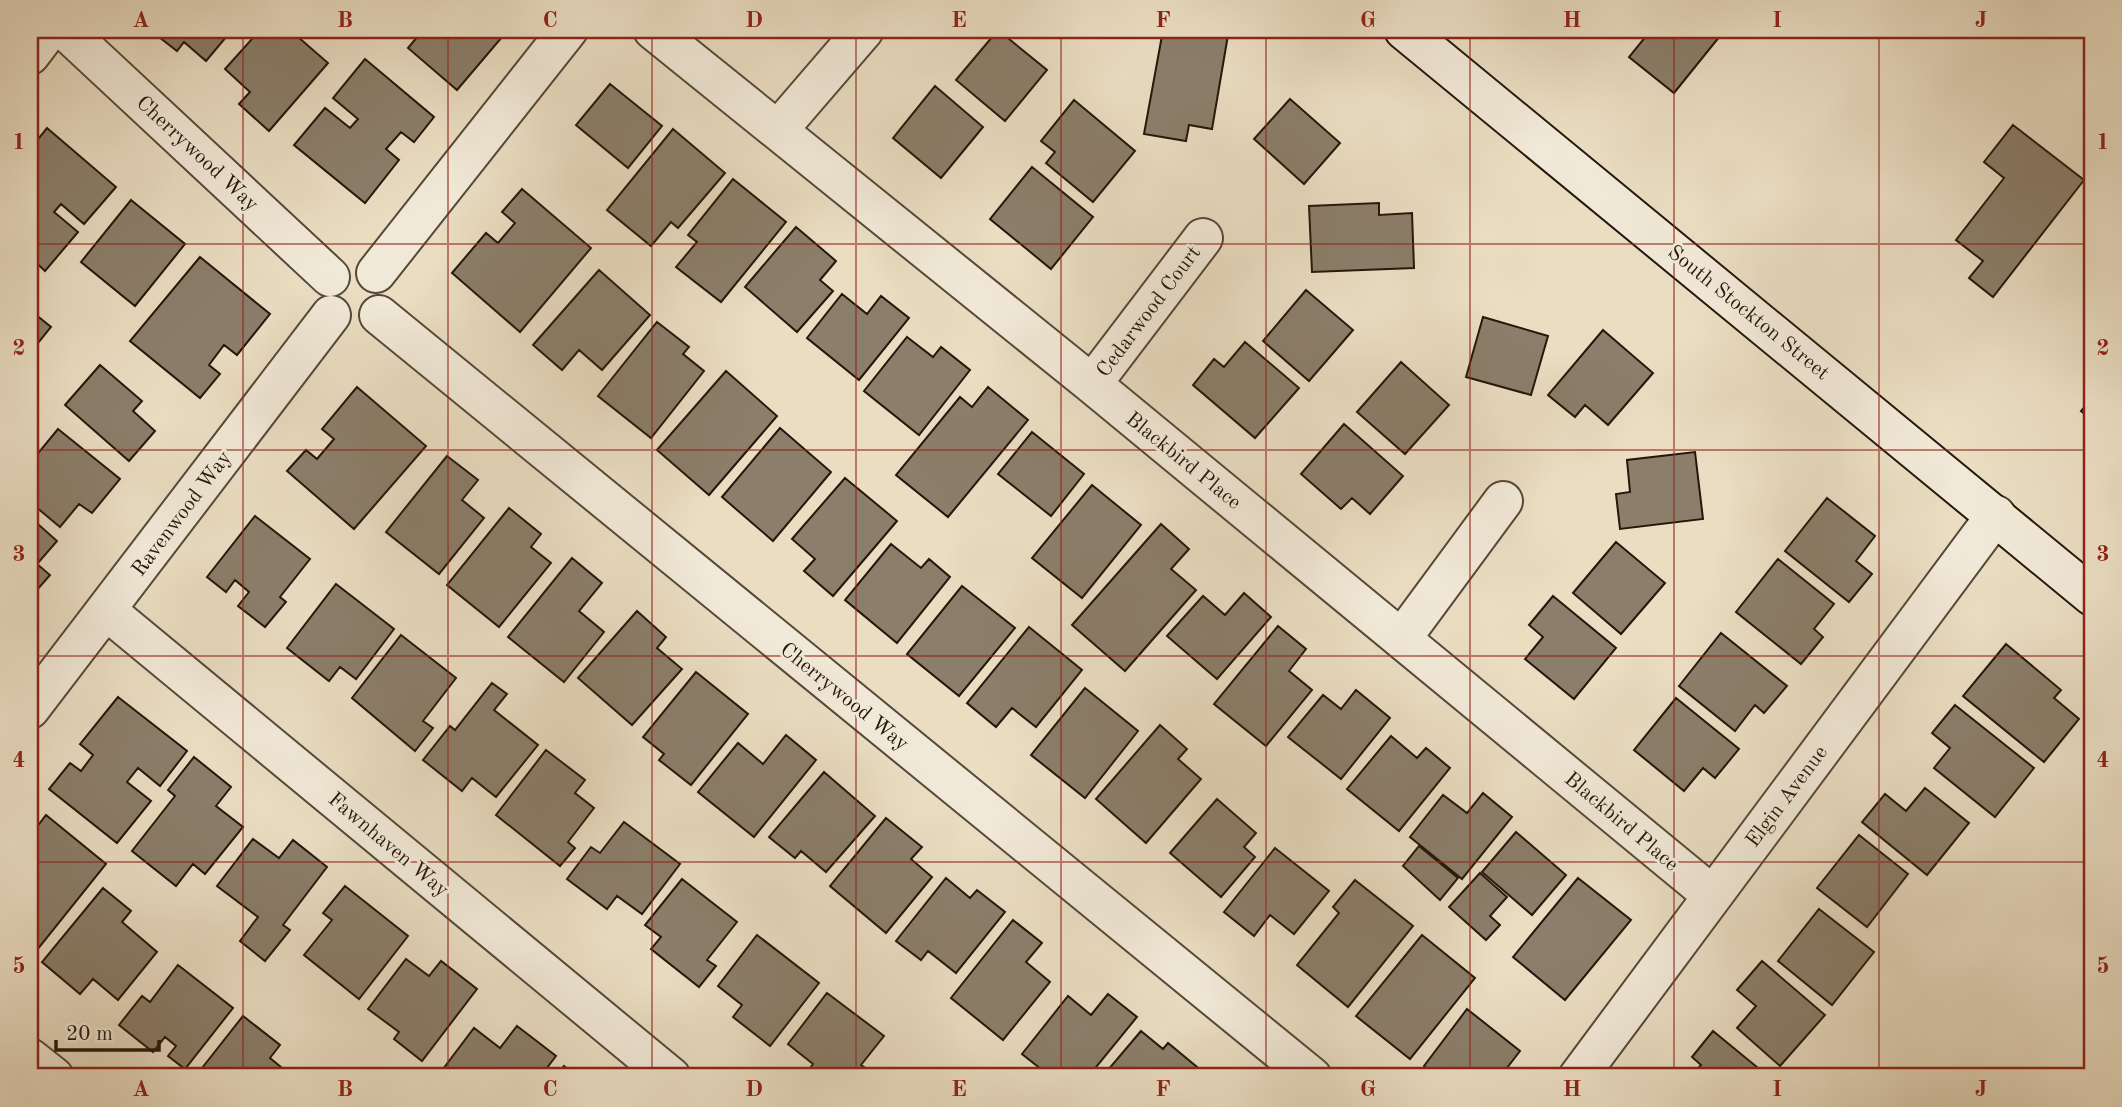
<svg xmlns="http://www.w3.org/2000/svg" width="2122" height="1107" viewBox="0 0 2122 1107" font-family="'Old Standard TT',serif">
<rect width="100%" height="100%" fill="#eaddc2"/>
<filter id="stains"><feTurbulence type="fractalNoise" baseFrequency=".00286" numOctaves="4"/><feColorMatrix values="0 0 0 0 .2 0 0 0 0 .09 0 0 0 0 .02 0 0 0 .5 -.17"/></filter>
<radialGradient id="worn" r=".72"><stop offset=".6" stop-color="#630" stop-opacity="0"/><stop offset="1" stop-color="#630" stop-opacity=".3"/></radialGradient>
<!-- building -->
<path fill="#8b7e6a" stroke="#24170b" stroke-width="2" d="M150,30H232L206,61L184,42L177,51Z
M260,30H290L328,63L269,131L239,104L250,92L225,69Z
M423,30H508L457,90L408,48Z
M998,30L1047,70L1005,121L956,80Z
M1163,30H1194L1228,35L1212,129L1189,125L1186,141L1144,134Z
M1651,30H1723L1724,31L1674,93L1629,57Z
M365,59L434,117L414,142L401,132L386,149L399,160L365,203L294,145L325,108L350,128L358,119L333,98Z
M610,84L662,126L628,168L576,125Z
M935,86L983,127L941,178L893,138Z
M1290,99L1340,143L1304,184L1254,139Z
M1074,100L1135,151L1093,202L1046,163L1055,152L1041,141Z
M2013,125L2084,180L1993,297L1969,278L1983,261L1956,240L2004,178L1984,162Z
M47,128L116,187L84,224L61,204L54,212L78,232L45,271L30,257V149Z
M673,129L725,173L678,228L671,222L651,246L607,210Z
M1032,167L1093,217L1051,269L990,219Z
M733,179L786,222L721,302L676,267L697,242L688,235Z
M522,189L591,248L520,332L452,273L486,233L498,243L515,223L502,212Z
M131,200L185,244L135,306L81,262Z
M1379,203V215L1412,213L1414,268L1312,272L1309,206Z
M796,227L836,261L820,280L833,291L797,332L745,287Z
M200,257L270,314L237,355L224,345L209,365L220,374L200,398L130,341Z
M599,270L650,315L602,370L579,350L562,370L533,345Z
M1306,290L1353,330L1309,381L1263,341Z
M842,294L867,314L881,296L909,318L859,380L807,338Z
M30,310L51,327L30,353Z
M1483,317L1548,336L1531,395L1466,377Z
M657,322L689,347L683,354L704,371L651,438L598,396Z
M1603,330L1653,373L1608,425L1585,405L1575,417L1548,395Z
M907,337L933,357L941,347L970,370L919,435L864,391Z
M1245,342L1299,388L1255,438L1193,385L1214,359L1224,367Z
M1401,362L1449,405L1405,454L1357,412Z
M100,365L142,401L133,411L155,431L129,461L65,405Z
M726,371L777,416L709,495L657,450Z
M357,387L426,446L354,529L287,471L306,450L317,459L334,439L322,429Z
M988,387L1028,420L948,517L896,475L960,397L972,407Z
M2092,398V420L2081,411Z
M1344,424L1403,476L1370,514L1352,498L1341,509L1301,474Z
M780,428L831,472L773,541L722,497Z
M58,429L120,479L92,513L79,504L60,527L30,502V463Z
M1032,432L1084,474L1051,516L998,474Z
M1695,452L1703,519L1620,529L1616,494L1630,492L1627,460Z
M447,456L478,480L462,500L484,518L439,574L386,532Z
M845,478L897,521L833,596L804,571L815,559L792,539Z
M1092,485L1141,525L1082,598L1032,558Z
M1827,498L1875,536L1856,561L1872,574L1849,602L1785,551Z
M509,508L541,534L531,547L551,563L499,627L447,585Z
M255,516L310,559L280,597L286,602L265,627L238,606L249,592L235,580L226,592L207,577Z
M30,517L57,541L37,564L50,575L30,598Z
M1161,524L1189,549L1171,569L1196,590L1125,671L1072,625Z
M1616,542L1665,583L1621,634L1573,593Z
M891,544L921,568L929,559L950,577L897,643L845,600Z
M572,558L602,583L579,611L604,632L564,682L508,637Z
M1778,559L1834,604L1814,629L1823,637L1801,664L1736,612Z
M336,584L394,629L356,679L340,667L329,681L287,648Z
M962,586L1015,628L959,696L907,654Z
M1244,593L1271,617L1217,679L1167,636L1203,596L1225,615Z
M1553,596L1616,648L1574,699L1525,659L1543,637L1529,625Z
M637,611L666,637L657,648L682,669L632,725L578,678Z
M1278,626L1306,649L1289,671L1312,690L1266,746L1214,704Z
M1029,627L1082,670L1036,727L1012,708L996,727L967,703Z
M1721,633L1787,686L1764,713L1755,705L1735,731L1679,686Z
M401,635L456,678L423,721L433,728L415,751L352,698Z
M2006,644L2061,690L2054,698L2079,719L2044,762L1963,696Z
M696,672L748,714L691,785L659,760L664,754L643,737Z
M492,683L507,694L494,710L538,745L496,797L472,778L462,791L423,760L450,726L455,730Z
M1085,688L1138,731L1085,798L1031,755Z
M1356,690L1390,718L1341,779L1288,737L1323,695L1341,709Z
M118,697L187,751L160,786L138,768L127,782L151,801L117,843L49,789L70,763L81,771L93,755L80,744Z
M1676,698L1739,749L1715,778L1703,768L1684,791L1634,750Z
M1955,705L2034,768L1995,817L1934,768L1950,748L1932,733Z
M1160,725L1187,749L1178,759L1201,779L1146,843L1096,799Z
M786,735L816,760L754,837L698,792L738,743L763,764Z
M1391,736L1417,758L1426,748L1450,768L1399,831L1347,789Z
M546,750L585,780L575,793L594,808L568,842L575,848L560,866L496,815Z
M194,757L231,787L216,806L243,827L205,874L193,864L176,886L132,851L175,796L168,790Z
M824,772L875,816L826,872L801,851L795,858L769,837Z
M1925,788L1969,823L1927,875L1862,822L1885,794L1906,811Z
M1483,793L1512,817L1462,879L1410,837L1443,795L1467,813Z
M1217,799L1256,833L1244,847L1255,857L1221,897L1170,853Z
M46,815L106,864L33,955L30,952V836Z
M886,818L922,847L911,859L932,877L886,933L830,886Z
M624,822L680,864L642,914L617,896L607,909L567,879L591,847L600,853Z
M1516,832L1566,875L1532,915L1482,872Z
M1859,835L1908,874L1867,927L1817,888Z
M253,839L279,858L293,840L327,867L283,925L290,930L265,961L240,941L258,917L217,886Z
M1419,846L1458,878L1440,900L1403,866Z
M1275,848L1329,891L1294,934L1270,915L1254,936L1224,912Z
M1480,873L1507,897L1490,916L1500,925L1486,940L1449,907Z
M946,878L970,898L977,890L1005,912L956,973L928,951L921,960L896,941Z
M1578,878L1631,920L1565,1000L1513,957Z
M682,879L737,922L707,960L716,966L699,987L651,949L661,937L645,925Z
M1355,880L1413,926L1348,1007L1297,965L1339,913L1333,907Z
M345,886L408,936L359,999L304,955L332,920L323,913Z
M103,888L131,911L122,922L157,952L118,1000L93,979L80,994L42,962Z
M1819,909L1874,952L1832,1005L1778,961Z
M1013,920L1042,943L1026,962L1050,982L1003,1040L951,998Z
M757,935L819,983L770,1046L733,1017L742,1005L718,986Z
M1422,935L1475,978L1410,1059L1356,1016Z
M406,959L429,976L441,961L477,989L422,1061L394,1039L399,1032L368,1009Z
M1762,961L1825,1015L1780,1066L1737,1028L1756,1006L1737,990Z
M178,965L233,1008L185,1069L168,1056L176,1046L165,1037L153,1052L119,1025L142,996L150,1002Z
M827,993L884,1036L861,1065L870,1071L865,1077H804L813,1064L788,1044Z
M1108,994L1137,1017L1088,1077H1051L1022,1054L1068,996L1091,1015Z
M1467,1009L1520,1051L1500,1077H1439L1424,1066Z
M243,1016L280,1045L270,1058L293,1077H195Z
M517,1026L556,1056L540,1077H454L443,1069L474,1028L500,1048Z
M1141,1031L1163,1049L1168,1043L1197,1067L1189,1077H1102Z
M1713,1031L1769,1077H1691L1701,1065L1692,1057Z
M564,1066L578,1077H555Z"/>
<g fill="none" stroke-linecap="round" stroke-linejoin="round">
<!-- street casing -->
<g stroke="#564839" stroke-width="42">
<path id="street" d="M65,30L330,277
M653,30L1092,384L1712,895
M30,55L49,30
M778,130L864,30
M376,273L568,30
M379,315L1312,1077
M1092,384L1203,238
M107,611L671,1077
M1402,638L1503,501
M30,709L331,315
M30,1058L54,1077
M1578,1077L1996,515"/>
</g>
<!-- secondary casing -->
<g stroke="#24170b" stroke-width="42">
<path id="secondary" d="M1404,30L2092,596"/>
</g>
<!-- street -->
<use href="#street" stroke="#f1e9d7" stroke-width="38"/>
<!-- secondary -->
<use href="#secondary" stroke="#f1e9d7" stroke-width="38"/>
</g>
<!-- grid -->
<path fill="none" stroke="#8f2418" stroke-width="2" stroke-opacity="0.55" d="M243,30V1077M448,30V1077M652,30V1077M856,30V1077M1061,30V1077M1266,30V1077M1470,30V1077M1674,30V1077M1879,30V1077M30,244H2092M30,450H2092M30,656H2092M30,862H2092"/>
<g text-anchor="middle" stroke-width="6" stroke-linejoin="round" paint-order="stroke">
<!-- street labels -->
<g font-size="21" fill="#24170b" stroke="#f1e9d7">
<text transform="translate(198 153) rotate(43)" y="7">Cherrywood Way</text>
<text transform="translate(1148 311) rotate(-53)" y="7">Cedarwood Court</text>
<text transform="translate(1749 312) rotate(39)" y="7">South Stockton Street</text>
<text transform="translate(1184 460) rotate(39)" y="7">Blackbird Place</text>
<text transform="translate(181 513) rotate(-53)" y="7">Ravenwood Way</text>
<text transform="translate(845 696) rotate(39)" y="7">Cherrywood Way</text>
<text transform="translate(1786 796) rotate(-53)" y="7">Elgin Avenue</text>
<text transform="translate(1622 821) rotate(40)" y="7">Blackbird Place</text>
<text transform="translate(389 844) rotate(40)" y="7">Fawnhaven Way</text>
</g>
</g>
<!-- margin -->
<rect width="2122" height="1107" fill="none" stroke="#eaddc2" stroke-width="77"/>
<!-- scale -->
<path d="M56 1040v10h103v-10" fill="none" stroke="#24170b" stroke-width="3.5"/>
<text x="66" y="1040" font-size="21" fill="#24170b" stroke="#f1e9d7" stroke-width="5" paint-order="stroke">20 m</text>
<rect x="38" y="38" width="2046" height="1030" fill="none" stroke="#8f2418" stroke-width="2.5"/>
<g font-size="23" text-anchor="middle" font-weight="bold" fill="#8f2418">
<text x="141" y="27">A</text>
<text x="345" y="27">B</text>
<text x="550" y="27">C</text>
<text x="754" y="27">D</text>
<text x="959" y="27">E</text>
<text x="1163" y="27">F</text>
<text x="1368" y="27">G</text>
<text x="1572" y="27">H</text>
<text x="1777" y="27">I</text>
<text x="1981" y="27">J</text>
<text x="19" y="149">1</text>
<text x="2103" y="149">1</text>
<text x="19" y="355">2</text>
<text x="2103" y="355">2</text>
<text x="19" y="561">3</text>
<text x="2103" y="561">3</text>
<text x="19" y="767">4</text>
<text x="2103" y="767">4</text>
<text x="19" y="973">5</text>
<text x="2103" y="973">5</text>
<text x="141" y="1096">A</text>
<text x="345" y="1096">B</text>
<text x="550" y="1096">C</text>
<text x="754" y="1096">D</text>
<text x="959" y="1096">E</text>
<text x="1163" y="1096">F</text>
<text x="1368" y="1096">G</text>
<text x="1572" y="1096">H</text>
<text x="1777" y="1096">I</text>
<text x="1981" y="1096">J</text>
</g>
<rect width="100%" height="100%" filter="url(#stains)"/>
<rect width="100%" height="100%" fill="url(#worn)"/>
</svg>
